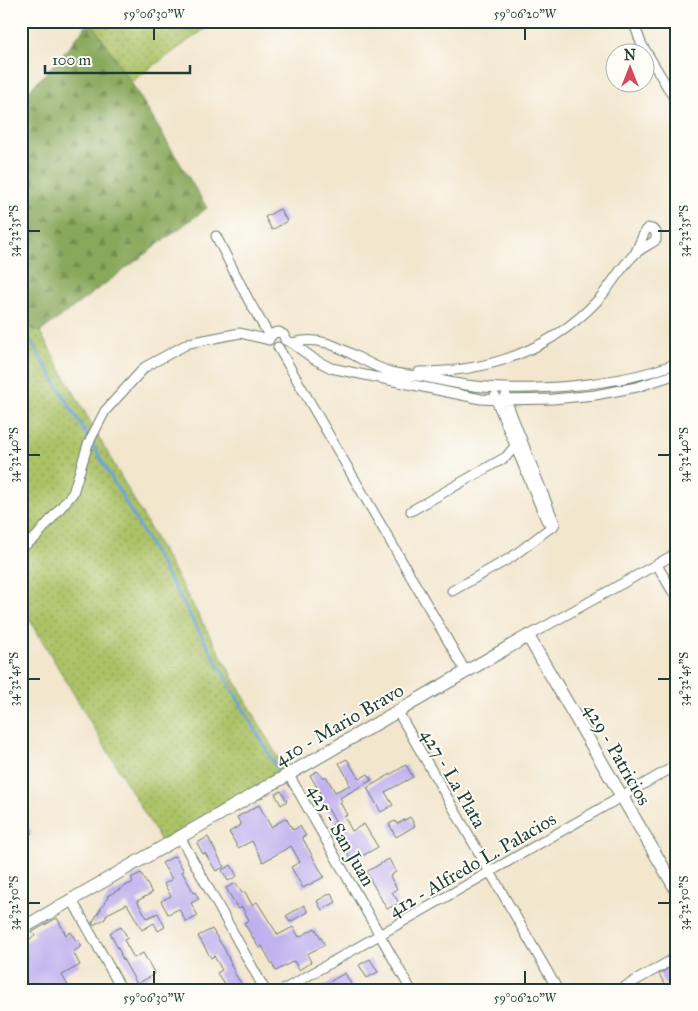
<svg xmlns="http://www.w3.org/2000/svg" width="698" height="1011" viewBox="0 0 698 1011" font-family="'IM FELL Great Primer',serif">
<defs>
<pattern id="grass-dots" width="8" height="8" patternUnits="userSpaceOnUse" patternTransform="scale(1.25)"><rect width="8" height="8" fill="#acc266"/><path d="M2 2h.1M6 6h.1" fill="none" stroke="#8b9f55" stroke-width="1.8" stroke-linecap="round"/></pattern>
<pattern id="forest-firs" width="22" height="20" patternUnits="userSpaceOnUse" patternTransform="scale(1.25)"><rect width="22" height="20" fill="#89a85b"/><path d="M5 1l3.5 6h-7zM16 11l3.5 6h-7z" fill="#6f8a4c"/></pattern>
</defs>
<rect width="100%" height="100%" fill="#fdfcf7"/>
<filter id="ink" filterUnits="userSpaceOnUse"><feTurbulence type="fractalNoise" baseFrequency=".02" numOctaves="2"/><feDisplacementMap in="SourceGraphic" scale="10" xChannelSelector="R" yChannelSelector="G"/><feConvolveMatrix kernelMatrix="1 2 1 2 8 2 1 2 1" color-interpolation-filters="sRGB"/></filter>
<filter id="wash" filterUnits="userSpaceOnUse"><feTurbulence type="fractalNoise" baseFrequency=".0096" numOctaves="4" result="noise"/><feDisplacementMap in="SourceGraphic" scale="20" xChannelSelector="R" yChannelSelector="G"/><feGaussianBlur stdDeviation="1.12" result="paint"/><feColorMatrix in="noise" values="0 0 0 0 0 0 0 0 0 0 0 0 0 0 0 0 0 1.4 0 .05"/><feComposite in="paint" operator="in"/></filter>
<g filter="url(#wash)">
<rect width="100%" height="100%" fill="#f2e6cd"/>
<!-- grass -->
<path fill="url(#grass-dots)" stroke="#66804d" d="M90,21H216L131,82Z
M21,324L40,332L285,770L161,841L21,605Z"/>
<!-- forest -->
<path fill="url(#forest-firs)" stroke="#547248" d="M90,21L131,82L207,208L40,332L21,324V99L60,58Z"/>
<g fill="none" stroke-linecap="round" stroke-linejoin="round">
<!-- stream -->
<path stroke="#68a2d7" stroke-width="3" d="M21,324L94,447L277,768"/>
</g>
<g id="blocks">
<!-- building -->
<path fill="#bfafee" d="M280,209L287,221L272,230L265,217Z
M347,759L359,779L368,774L372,780L340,798L342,801L340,802L347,815L344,816L352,831L364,824L378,847L352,862L332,825L336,823L328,809L325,810L318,798L322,796L310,775L317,771L323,778L326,776L335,792L350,785L348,782L349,781L339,763Z
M406,765L413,777L385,792L393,805L381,812L367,788Z
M281,791L287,801L281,805L275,794Z
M259,805L271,827L286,818L293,830L300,826L306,836L302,837L324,877L303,888L291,867L300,862L291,846L263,862L252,841L238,848L229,832L241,825L237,817Z
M21,813L32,833L21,839Z
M410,817L415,826L396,837L389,824L395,821L397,824Z
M208,837L224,867L216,871L205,853L203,854L197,843Z
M175,856L184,871L182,872L194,893L195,892L199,899L191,903L198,916L186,922L179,909L168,914L161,901L171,896L164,884L172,879L162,863Z
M389,859L396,872L390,876L397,889L392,892L399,903L387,909L366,872Z
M231,865L237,876L228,881L222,870Z
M141,873L152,893L137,901L147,918L158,913L165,927L158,931L154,923L142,930L127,904L107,914L105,919L93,925L92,923L108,897L107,896L133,882L131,878Z
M236,883L242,893L245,892L252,905L257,902L278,935L293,927L299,937L315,928L325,945L307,954L311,962L299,970L294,961L276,971L262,946L259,948L244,923L249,920L242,907L238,909L226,888Z
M331,893L336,902L322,910L317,901Z
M304,905L308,912L290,922L286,916Z
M57,918L66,935L71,932L76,941L78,940L82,946L73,952L80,965L62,975L69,987L65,990H21V984L27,981L21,972V944L35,936L32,932Z
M121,927L128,938L124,940L134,958L143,953L155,974L137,984L120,954H121L110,933Z
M212,929L225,950L235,974L245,990H228L217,973L222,970L214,956L211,958L198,936Z
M370,959L378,972L367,978L359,965Z
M669,969L671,973L677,969V986L670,990H668L659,974Z
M345,973L354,990H317L331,981Z"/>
</g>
</g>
<g filter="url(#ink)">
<use href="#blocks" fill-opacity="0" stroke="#69786a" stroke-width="1"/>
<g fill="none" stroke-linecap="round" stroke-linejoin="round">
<!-- street casing -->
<g stroke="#69786a" stroke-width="11">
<path id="street" d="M633,21L641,43L677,103
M216,236L249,301L270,337L269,340
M270,337L274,333L279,332L284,335L285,340L292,343L314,359L331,368L481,399L499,400L553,399L595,395L637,387L677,374
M292,343C331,331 357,363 391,372C402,375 414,375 425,377C439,380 453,383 466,385C526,393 621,386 677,363
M278,347L466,672
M419,372C488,372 550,351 598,300C611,286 621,266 636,253C642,248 649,245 656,240V232L652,229L648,228L645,231L635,254
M495,396L496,400L546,520L553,527
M411,511L506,457L515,446L519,445
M21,548L36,537L73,493L88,444L105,411L145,367L189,343L240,333L269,340
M657,565L677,599
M452,591L512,557L555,524L506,400V395
M528,636L677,553
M398,712L558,990
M289,775L411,990
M180,837L265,990
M72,900L122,990
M283,990L677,765
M619,990L677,957"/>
</g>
<!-- secondary casing -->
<g stroke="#69786a" stroke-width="14">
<path id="secondary" d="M21,929L528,636L677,891"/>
</g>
<!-- street -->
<use href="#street" stroke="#fff" stroke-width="9"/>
<!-- secondary -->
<use href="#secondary" stroke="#fff" stroke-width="12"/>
</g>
</g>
<!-- ticks -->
<path fill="none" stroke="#1f3d34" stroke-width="2" d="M154,28V40M525,28V40M28,231H40M658,231H670M28,455H40M658,455H670M28,679H40M658,679H670M28,903H40M658,903H670M154,971V984M525,971V984"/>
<g text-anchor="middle" stroke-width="4" stroke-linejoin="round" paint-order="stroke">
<!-- street labels -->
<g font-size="19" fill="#1f3d34" stroke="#fdfcf7">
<text transform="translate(339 724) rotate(-30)" y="7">410 - Mario Bravo</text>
<text transform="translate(618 754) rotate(60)" y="7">429 - Patricios</text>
<text transform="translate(454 778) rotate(60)" y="7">427 - La Plata</text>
<text transform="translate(342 835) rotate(60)" y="7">425 - San Juan</text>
<text transform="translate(472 864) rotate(-30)" y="7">412 - Alfredo L. Palacios</text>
</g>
</g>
<!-- margin -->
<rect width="698" height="1011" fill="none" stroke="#fdfcf7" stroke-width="55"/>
<!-- north arrow -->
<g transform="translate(630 68)"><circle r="24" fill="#fdfcf7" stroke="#a4b0a9"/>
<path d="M0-4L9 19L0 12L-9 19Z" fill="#d1495b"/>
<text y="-8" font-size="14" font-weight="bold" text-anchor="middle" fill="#1f3d34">N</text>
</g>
<!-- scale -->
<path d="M45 65v8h145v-8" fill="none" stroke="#1f3d34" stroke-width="2.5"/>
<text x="52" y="65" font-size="15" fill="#1f3d34" stroke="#fdfcf7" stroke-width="4" paint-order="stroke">100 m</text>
<rect x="28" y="28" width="642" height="956" fill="none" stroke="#1f3d34" stroke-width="2"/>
<g font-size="12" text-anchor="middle" fill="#1f3d34">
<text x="154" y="18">59°06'30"W</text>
<text x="525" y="18">59°06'20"W</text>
<text transform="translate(14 231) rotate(-90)" y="4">34°32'35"S</text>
<text transform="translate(684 231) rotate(-90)" y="4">34°32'35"S</text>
<text transform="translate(14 455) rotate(-90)" y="4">34°32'40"S</text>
<text transform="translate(684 455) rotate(-90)" y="4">34°32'40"S</text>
<text transform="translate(14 679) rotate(-90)" y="4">34°32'45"S</text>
<text transform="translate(684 679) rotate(-90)" y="4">34°32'45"S</text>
<text transform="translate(14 903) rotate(-90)" y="4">34°32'50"S</text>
<text transform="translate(684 903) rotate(-90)" y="4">34°32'50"S</text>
<text x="154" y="1002">59°06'30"W</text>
<text x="525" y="1002">59°06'20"W</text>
</g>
</svg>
